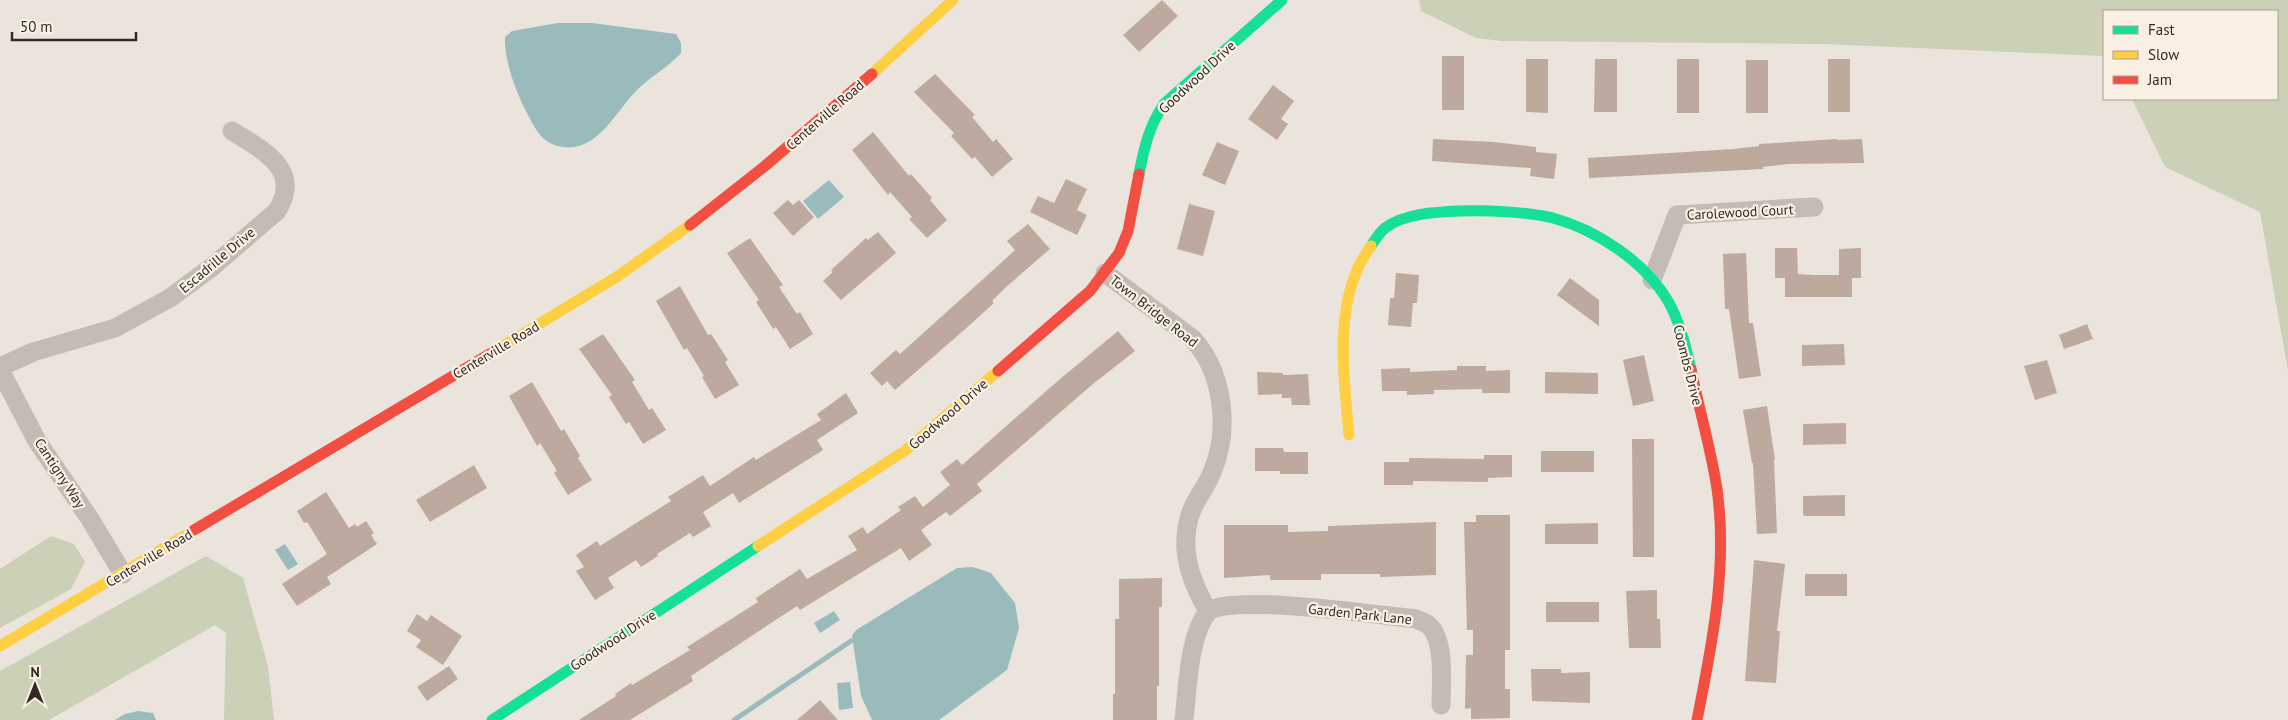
<svg xmlns="http://www.w3.org/2000/svg" width="2288" height="720" viewBox="0 0 2288 720" font-family="'PT Sans',sans-serif">
<rect width="100%" height="100%" fill="#ebe4dd"/>
<!-- green -->
<path fill="#cbd0b6" d="M1419,0H2288V371L2260,212L2165,167L2132,99H2277V11H2104V56L1823,44L1502,41L1476,38L1421,11Z
M51,536L74,544L85,562L71,589L0,628V569Z
M206,556L243,578L268,666L274,720H224L226,633L215,625L49,720H0V671Z"/>
<!-- water -->
<path fill="#9bb" d="M558,23H592L676,34L681,43V53C668,68 649,77 635,92C615,113 597,152 563,147C542,144 536,130 527,113C516,92 504,61 505,37L512,31Z
M829,180L844,197L818,219L803,201Z
M285,544L298,564L288,570L275,550Z
M973,567L991,573L1015,603L1019,628L1007,670L939,720H872L861,696L852,636L856,630L957,568Z
M834,611L840,620L820,633L814,623Z
M850,682L853,708L839,710L837,683Z
M138,711L153,713L156,720H115L125,714Z"/>
<g fill="none" stroke-linecap="round" stroke-linejoin="round">
<!-- stream -->
<path stroke="#9bb" stroke-width="5" d="M734,720L851,641"/>
</g>
<!-- building -->
<path fill="#bea99f" d="M1162,0L1178,16L1139,52L1123,35Z
M1442,56H1464V110H1442Z
M1526,59H1548V113L1526,112Z
M1595,59H1617V112H1594Z
M1677,59H1699V113H1677Z
M1828,59H1850V112H1828Z
M1746,60H1768V113H1746Z
M935,74L975,115L972,117L993,142L996,139L1013,159L992,177L975,157L972,159L951,136L954,133L914,92Z
M1273,85L1294,101L1281,119L1288,124L1277,140L1248,119Z
M873,132L909,176L911,174L932,198L930,200L947,220L927,238L909,219L912,217L890,192L888,195L852,150Z
M1433,139L1494,142L1536,147V152L1557,154L1554,179L1530,176L1531,168L1432,161Z
M1837,139V140L1862,139L1864,163L1788,164L1763,167V169L1589,178L1588,158L1734,149L1759,146V144Z
M1217,142L1239,151L1225,185L1202,175Z
M1066,179L1087,189L1077,210L1087,215L1077,235L1030,212L1038,196L1054,203Z
M788,200L793,205L799,200L814,217L793,236L773,213Z
M1189,204L1215,211L1203,256L1177,249Z
M1028,224L1050,249L1006,287L992,301L994,303L963,331L895,390L887,381L882,386L870,373L896,350L900,354L1002,262L1015,250L1007,241Z
M878,232L896,253L841,300L823,281L833,272L831,270L866,238L868,240Z
M750,238L783,285L779,287L797,314L800,312L813,334L790,349L776,327L773,329L756,302L759,300L727,253Z
M1775,248H1797L1798,274L1814,275H1839V249L1861,248V278H1852V297H1785V278H1775Z
M1746,253L1749,323H1753L1761,376L1739,379L1729,309H1725L1723,254Z
M1396,273L1419,275L1417,303H1413L1411,327L1388,325L1390,298H1394Z
M1570,278L1599,300V326L1557,295Z
M680,286L708,335L711,334L728,360L725,362L739,385L715,399L702,377L704,376L687,348L684,350L656,301Z
M2087,324L2093,339L2064,349L2059,335Z
M1118,331L1135,351L1093,384L977,484L982,491L950,516L946,512L921,530L932,545L909,561L901,548L800,610L797,606L691,676L693,681L630,720H579L616,696L615,694L631,683L632,685L690,650L687,647L758,602L756,598L800,569L807,579L857,550L848,536L863,527L867,534L901,510L898,507L915,496L923,507L950,485L940,472L957,459L962,465L1060,379Z
M603,334L635,380L632,382L649,410L652,408L666,430L643,444L629,422L626,424L609,397L612,395L579,349Z
M1844,344L1845,365L1802,366V345Z
M1644,355L1654,401L1633,406L1623,360Z
M2047,360L2057,393L2035,400L2024,366Z
M1457,366H1486V371L1510,370V393H1482V389L1434,390V394L1407,395V391H1382L1381,369L1410,368V372L1457,370Z
M1257,372L1283,373V375L1308,374L1310,405H1292L1291,398H1282V394L1258,395Z
M1545,372L1598,373V394L1545,393Z
M532,382L561,431L564,429L580,456L578,458L592,480L568,495L554,473L557,471L540,443L537,446L509,396Z
M846,393L858,413L817,440L823,450L739,503L733,493L703,512L711,526L693,537L690,533L657,554L658,556L641,567L636,560L608,578L614,588L595,600L576,571L584,567L576,555L597,541L600,546L671,501L668,497L703,475L710,486L754,457L756,460L821,420L817,414Z
M1767,406L1775,460H1774L1777,533L1757,534L1753,463H1752L1743,410Z
M1846,423V444L1803,445V424Z
M1632,439H1654V557H1633Z
M1255,448H1283L1284,452H1308V474H1280V471H1255Z
M1541,451H1594V472H1541Z
M1484,455H1512V477L1488,478V482L1413,481V485H1384V462H1409V458L1484,459Z
M474,465L487,488L430,522L416,500Z
M326,492L349,528L355,524L357,527L366,521L374,533L371,535L377,544L327,577L331,584L297,606L282,584L327,554L307,522L304,523L297,511Z
M1845,495V516H1805L1803,514V496Z
M1476,515H1510V650H1505V689H1510V718L1471,719V708L1465,709L1466,655H1473V630H1467L1464,522H1476Z
M1436,522V575L1380,577V574H1321V580H1270V575L1224,578V525H1288V532L1328,531V526Z
M1598,523V544H1545V524Z
M1754,560L1785,564L1777,631H1780L1776,683L1745,681Z
M1805,574H1847V596H1805Z
M1162,578V607H1159V686H1157V720H1113V694H1115V619H1119V579Z
M1657,590V619H1660L1661,648H1629L1626,591Z
M1546,602H1599V622H1546Z
M417,614L427,621L431,615L462,636L443,665L416,647L421,640L407,631Z
M449,666L458,679L427,701L417,687Z
M1531,669H1561V673L1590,672V703L1532,701Z
M820,700L838,720H797Z"/>
<g fill="none" stroke-linecap="round" stroke-linejoin="round">
<!-- street -->
<path stroke="#c3bcb6" stroke-width="19" d="M1105,273L1192,338C1223,371 1230,428 1213,470C1205,492 1191,501 1187,528C1182,558 1193,585 1208,611C1188,638 1188,687 1184,720
M1652,280L1677,215L1814,207
M0,367L33,352L115,328L170,298L212,267L277,211C303,169 262,150 232,131
M0,370L37,441L90,519L123,574
M1208,611C1237,594 1377,615 1416,619C1420,621 1424,622 1427,624C1446,637 1441,685 1441,705"/>
<!-- fast -->
<path stroke="#16e098" stroke-width="11" d="M1139,174C1144,148 1149,126 1164,104L1282,0
M1371,246C1375,240 1379,233 1385,228C1405,213 1438,212 1462,211C1486,210 1530,212 1553,218C1597,230 1645,262 1668,301C1680,322 1686,346 1691,369
M492,720L758,546"/>
<!-- slow -->
<path stroke="#ffcf43" stroke-width="11" d="M872,74L953,0
M493,352L618,276L690,225
M1349,435C1344,374 1332,298 1371,246
M758,546L906,450L998,371
M0,646L194,530"/>
<!-- jam -->
<path stroke="#f24e42" stroke-width="11" d="M690,225L765,166L872,74
M1691,369C1699,409 1711,449 1717,489C1728,566 1712,645 1697,720
M998,371L1090,291L1119,253L1128,231L1139,174
M194,530L493,352"/>
</g>
<g text-anchor="middle" stroke-width="4.5" stroke-linejoin="round" paint-order="stroke">
<!-- street labels -->
<g font-size="14" fill="#332a25" stroke="#f9efe3">
<text transform="translate(1197 77) rotate(-43)" y="5">Goodwood Drive</text>
<text transform="translate(825 115) rotate(-41)" y="5">Centerville Road</text>
<text transform="translate(1740 212) rotate(-3)" y="5">Carolewood Court</text>
<text transform="translate(217 260) rotate(-40)" y="5">Escadrille Drive</text>
<text transform="translate(1154 311) rotate(38)" y="5">Town Bridge Road</text>
<text transform="translate(496 350) rotate(-31)" y="5">Centerville Road</text>
<text transform="translate(1688 365) rotate(76)" y="5">Coombs Drive</text>
<text transform="translate(948 414) rotate(-41)" y="5">Goodwood Drive</text>
<text transform="translate(60 473) rotate(57)" y="5">Cantigny Way</text>
<text transform="translate(149 558) rotate(-31)" y="5">Centerville Road</text>
<text transform="translate(1360 614) rotate(6)" y="5">Garden Park Lane</text>
<text transform="translate(613 640) rotate(-33)" y="5">Goodwood Drive</text>
</g>
</g>
<!-- legend -->
<rect x="2103" y="10" width="175" height="90" fill="#f9efe3" stroke="#aaa097"/>
<rect x="2113" y="26" width="25" height="8" fill="#16e098" stroke="#aaa097"/>
<text x="2148" y="35" font-size="15" fill="#332a25">Fast</text>
<rect x="2113" y="51" width="25" height="8" fill="#ffcf43" stroke="#aaa097"/>
<text x="2148" y="60" font-size="15" fill="#332a25">Slow</text>
<rect x="2113" y="76" width="25" height="8" fill="#f24e42" stroke="#aaa097"/>
<text x="2148" y="85" font-size="15" fill="#332a25">Jam</text>
<!-- north arrow -->
<g transform="translate(35 685)" stroke="#f9efe3" stroke-width="4" paint-order="stroke">
<path d="M0-4L9 19L0 12L-9 19Z" fill="#332a25"/>
<text y="-8" font-size="14" font-weight="bold" text-anchor="middle" fill="#332a25">N</text>
</g>
<!-- scale -->
<path d="M12 32v8h124v-8" fill="none" stroke="#332a25" stroke-width="2.5"/>
<text x="20" y="32" font-size="15" fill="#332a25" stroke="#f9efe3" stroke-width="4" paint-order="stroke">50 m</text>
</svg>
